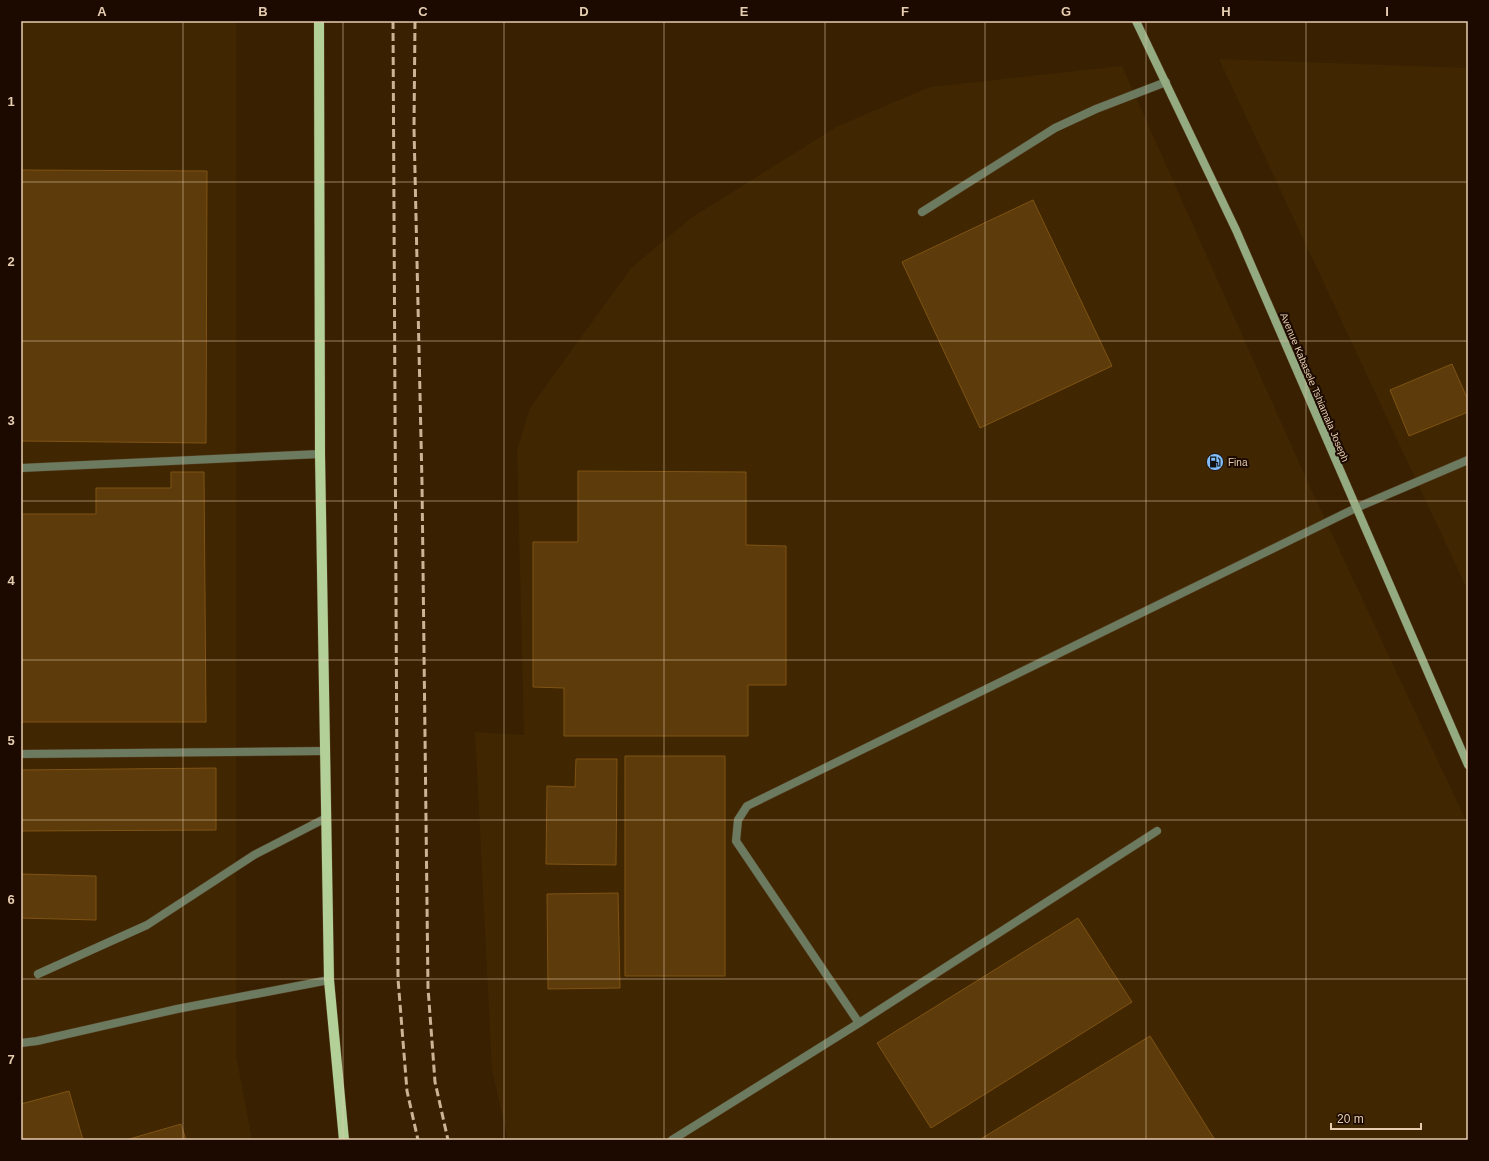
<svg xmlns="http://www.w3.org/2000/svg" width="1489" height="1161" viewBox="0 0 1489 1161" font-family="Helvetica,sans-serif">
<rect width="100%" height="100%" fill="#382001"/>
<!-- built -->
<path fill="#402601" d="M21,21H236V1054L252,1140H21Z
M1219,59L1468,68V591Z
M1122,66L1310,487L1468,825V1140H508L492,1070L475,732L524,735L517,450L530,408L631,268L691,218L838,126L930,87Z"/>
<!-- building -->
<path fill="#5d3b0b" stroke="#7f5313" d="M21,170L207,171L206,443L21,441Z
M1033,200L1112,366L980,428L902,262Z
M1452,364L1468,400V412L1409,436L1390,390Z
M578,471L746,472V545L786,546V685H748V736H564V688L533,687V542H578Z
M171,472H204L206,722H21V514H96V488H171Z
M625,756H725V976H625Z
M576,759H617L616,865L546,864L547,786L575,787Z
M216,768V830L21,831V770Z
M21,874L96,876V920L21,918Z
M618,893L620,988L548,989L547,894Z
M1078,918L1132,1002L931,1128L877,1043Z
M1150,1036L1215,1140H979Z
M69,1091L83,1140H21V1104Z
M181,1124L186,1140H126Z"/>
<g fill="none" stroke-linecap="round" stroke-linejoin="round">
<!-- service casing -->
<g stroke="#543c1d" stroke-width="9">
<path id="service" d="M922,212L1055,128L1096,109L1166,82
M21,468L320,454
M21,754L325,751
M38,974L147,925L254,855L326,818
M859,1023L736,841L738,820L747,806L1356,508
M21,1043L37,1041L177,1009L329,980
M672,1140L859,1023L1157,831"/>
</g>
<!-- minor casing -->
<g stroke="#543c1d" stroke-width="9">
<path id="minor" d="M1356,508L1468,460"/>
</g>
<!-- secondary casing -->
<g stroke="#543c1d" stroke-width="9">
<path id="secondary" d="M1136,21L1236,230L1468,765"/>
</g>
<!-- primary casing -->
<g stroke="#543c1d" stroke-width="11">
<path id="primary" d="M319,21L320,454L329,980L344,1140"/>
</g>
<!-- service -->
<use href="#service" stroke="#6c7a60" stroke-width="8"/>
<!-- minor -->
<use href="#minor" stroke="#6c7a60" stroke-width="8"/>
<!-- secondary -->
<use href="#secondary" stroke="#94aa80" stroke-width="8"/>
<!-- primary -->
<use href="#primary" stroke="#b3d098" stroke-width="10"/>
<!-- rail -->
<path stroke="#ccb396" stroke-width="3" stroke-dasharray="8 4" stroke-linecap="butt" d="M393,21L398,979L407,1091L418,1140
M415,21L414,128L422,483L428,988L435,1082L448,1140"/>
</g>
<!-- grid -->
<path fill="none" stroke="#e6cdb0" stroke-width="1" stroke-opacity="0.55" d="M183,21V1140M343,21V1140M504,21V1140M664,21V1140M825,21V1140M985,21V1140M1146,21V1140M1306,21V1140M21,182H1468M21,341H1468M21,501H1468M21,660H1468M21,820H1468M21,979H1468"/>
<!-- icons -->
<defs>
<g id="fuel-disc" transform="scale(0.9)"><circle r="9.5" fill="#81bdfa" stroke="#1c0a00"/><path d="M-5.5-6h7V0h2V4h1.3V-2.5L3-4.5l.8-.8L6-3V5H2.5V1h-1V6h-7ZM-4.2-4.7v3.2H.2V-4.7Z" fill="#111"/></g>
</defs>
<g fill-rule="evenodd">
<use href="#fuel-disc" x="1215" y="462"/>
</g>
<g text-anchor="middle" stroke-width="4" stroke-linejoin="round" paint-order="stroke">
<!-- street labels -->
<g font-size="10" fill="#e6cdb0" stroke="#1c0a00">
<text transform="translate(1315 387) rotate(67)" y="4">Avenue Kabasele Tshiamala Joseph</text>
</g>
<!-- poi labels -->
<g font-size="10" fill="#e6cdb0" stroke="#1c0a00" text-anchor="start">
<text x="1228" y="466">Fina</text>
</g>
</g>
<!-- border -->
<rect width="1489" height="1161" fill="none" stroke="#1c0a00" stroke-width="44"/>
<!-- scale -->
<path d="M1331 1123v6h90v-6" fill="none" stroke="#e6cdb0" stroke-width="2"/>
<text x="1337" y="1123" font-size="12" fill="#e6cdb0" stroke="#1c0a00" stroke-width="3" paint-order="stroke">20 m</text>
<rect x="22" y="22" width="1445" height="1117" fill="none" stroke="#e6cdb0" stroke-width="1.5"/>
<g font-size="13" text-anchor="middle" font-weight="bold" fill="#e6cdb0">
<text x="102" y="16">A</text>
<text x="263" y="16">B</text>
<text x="423" y="16">C</text>
<text x="584" y="16">D</text>
<text x="744" y="16">E</text>
<text x="905" y="16">F</text>
<text x="1066" y="16">G</text>
<text x="1226" y="16">H</text>
<text x="1387" y="16">I</text>
<text x="11" y="106">1</text>
<text x="11" y="266">2</text>
<text x="11" y="425">3</text>
<text x="11" y="585">4</text>
<text x="11" y="745">5</text>
<text x="11" y="904">6</text>
<text x="11" y="1064">7</text>
</g>
</svg>
